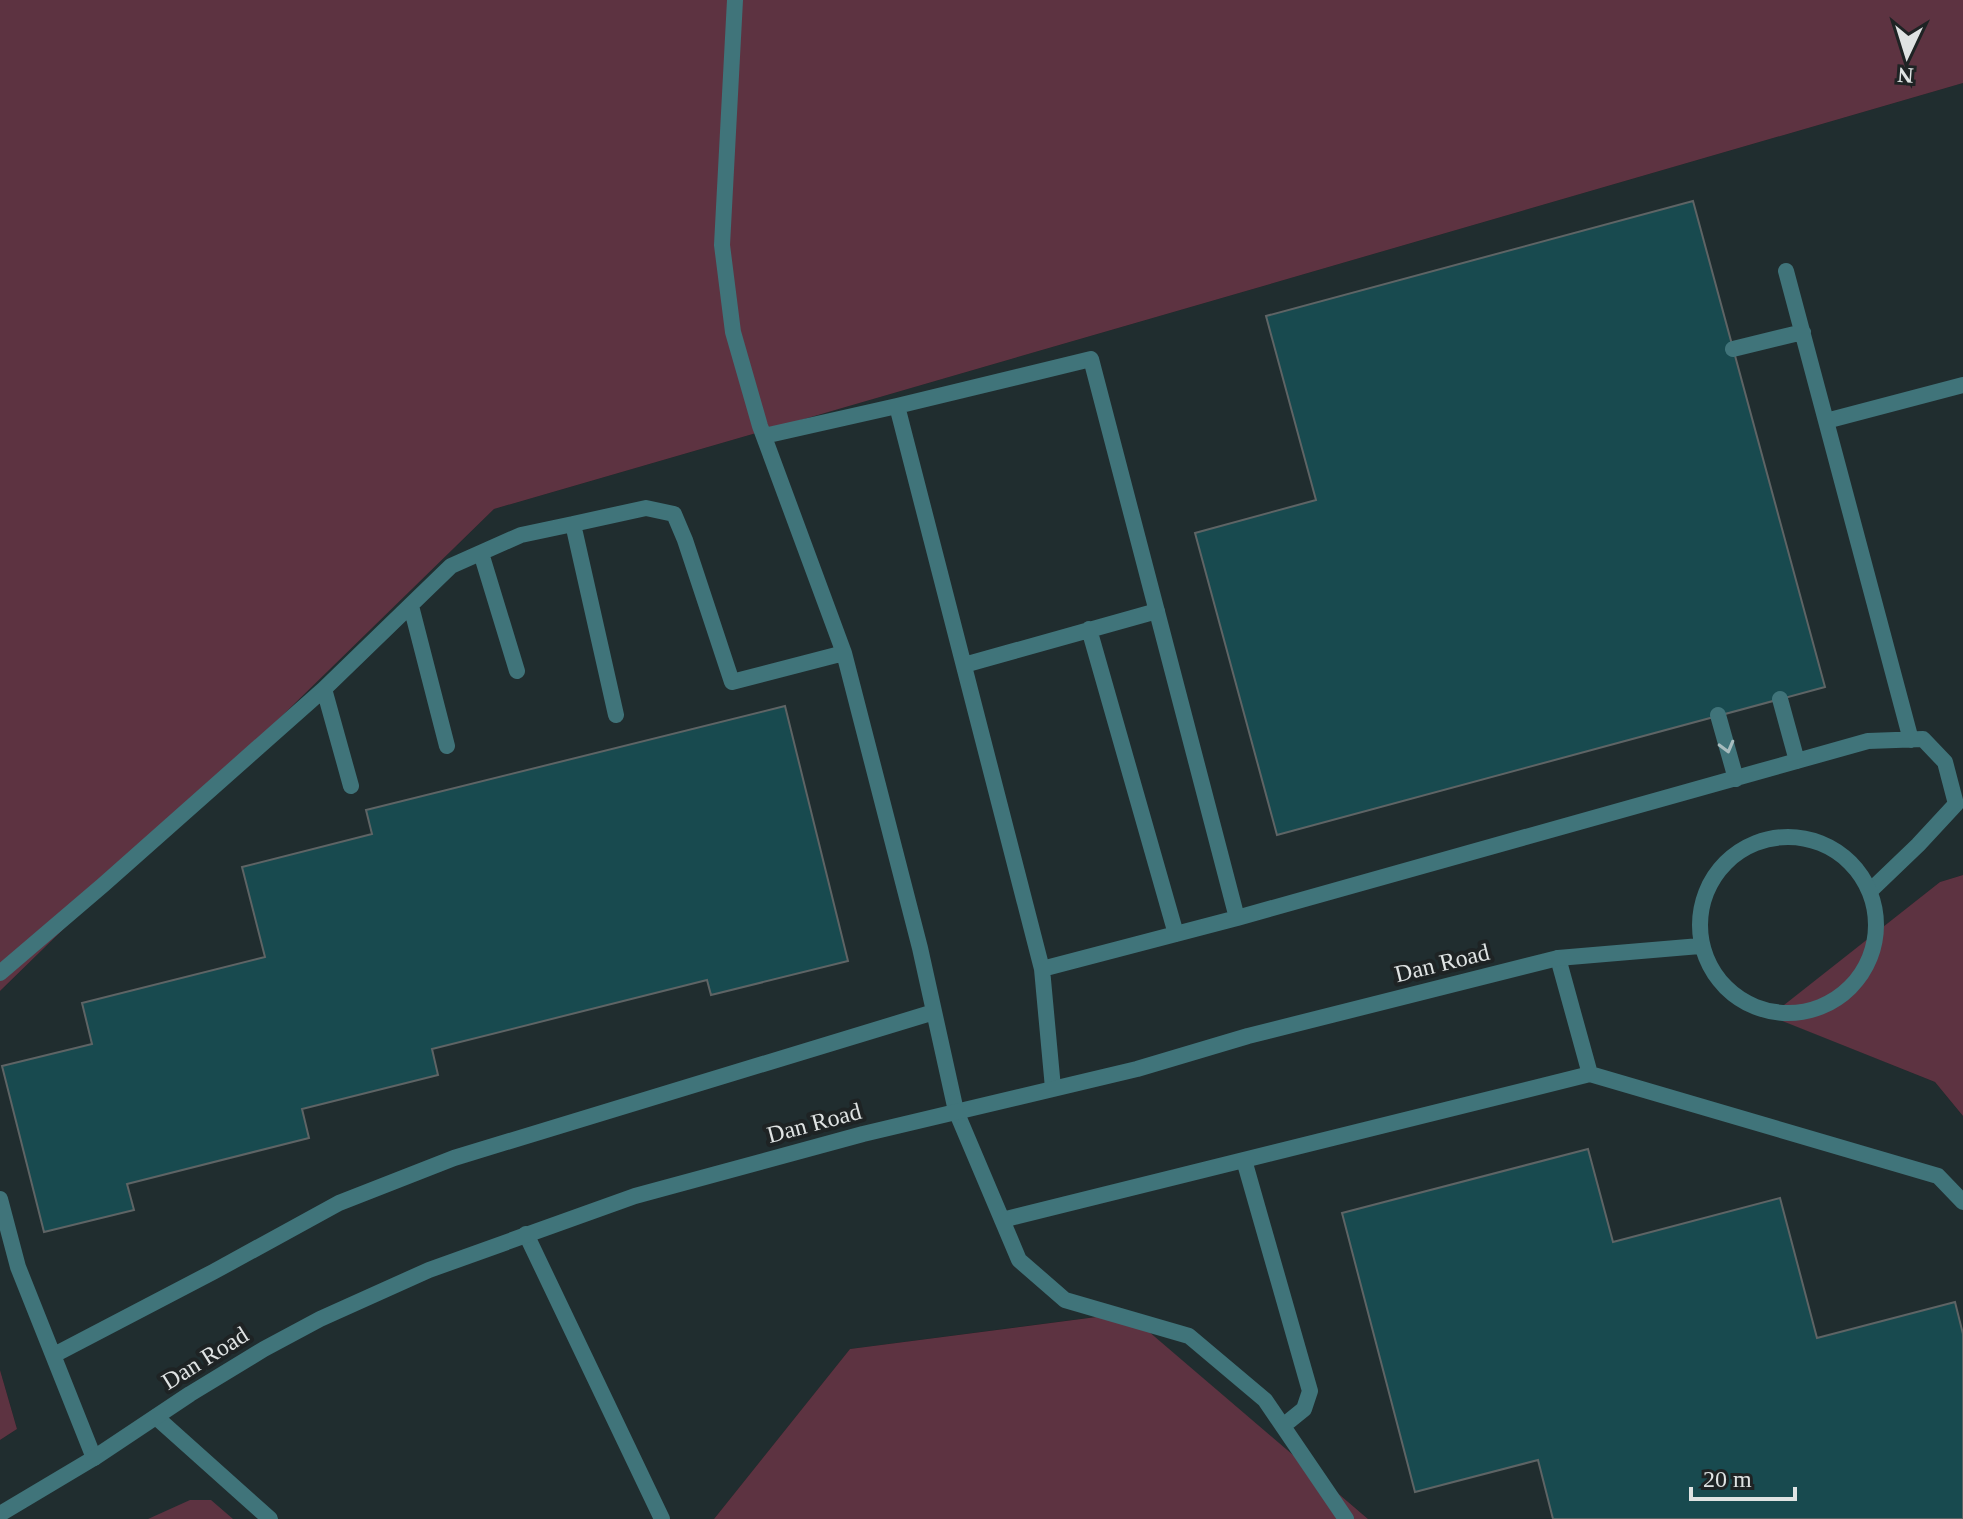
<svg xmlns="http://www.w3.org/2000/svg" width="1963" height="1519" viewBox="0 0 1963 1519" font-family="'Times New Roman',serif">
<rect width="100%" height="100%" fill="#1e2324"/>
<!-- built -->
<path fill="#202d2f" d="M1963,83V875L1940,882L1771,1016L1935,1082L1963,1116V1519H1368L1126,1313L850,1349L714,1519H0V1440L17,1429L0,1370V991L494,509Z"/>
<!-- green -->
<path fill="#5d3341" d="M0,0H1963V83L494,509L0,991Z
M1963,875V1116L1935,1082L1770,1016L1940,882Z
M1127,1313L1368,1519H714L850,1349Z
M0,1370L17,1429L0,1440Z
M190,1500H211L233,1519H148Z"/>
<!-- building -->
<path fill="#184a4f" stroke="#5e6465" stroke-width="2" d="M1693,201L1825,687L1277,835L1195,533L1316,500L1266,316Z
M785,706L848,961L711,995L707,980L432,1049L438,1075L302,1109L309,1138L127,1184L134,1210L44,1232L2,1066L92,1044L82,1003L265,957L242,867L372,834L366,810Z
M1588,1149L1613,1242L1780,1198L1817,1338L1955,1302L1963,1334V1519H1553L1538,1460L1415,1492L1342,1213Z"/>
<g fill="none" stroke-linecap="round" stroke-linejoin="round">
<!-- service -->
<path stroke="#40747a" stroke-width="16" d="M735,0L722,245L733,332L760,426L844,653L920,948L956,1111L1019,1260L1065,1300L1189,1336L1265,1400L1346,1519
M1786,271L1826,421
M1733,349L1803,332
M897,406L1042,969L1053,1088
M764,436L897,406L1091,359L1237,918L1042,969
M481,553L517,671
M411,606L447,746
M1089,629L1176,934
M964,665L1157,611
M1780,699L1797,761
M616,715L573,524L646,508L674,514L685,540L732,682L844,653
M1718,715L1736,779
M1911,740L1826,421L1963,385
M351,786L324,689L451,566L521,535L573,524
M1237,918L1868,741L1923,739L1945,762L1956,804L1918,845L1870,891
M1558,958L1590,1074L1938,1176L1963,1202
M0,973L103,885L324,689
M1244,1160L1310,1391L1304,1409L1283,1426
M0,1199L18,1267L94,1458
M1002,1220L1590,1074
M526,1234L662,1519
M54,1355L213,1272L339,1203L454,1158L934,1012
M156,1417L270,1519"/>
<!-- minor -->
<path stroke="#40747a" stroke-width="16" d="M1700 925a88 88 0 1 1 176 0a88 88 0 1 1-176 0Z
M0,1514L94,1458L190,1394L264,1349L320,1319L429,1270L635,1196L863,1134L1137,1069L1248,1036L1558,958L1700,946"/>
</g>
<!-- one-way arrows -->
<defs><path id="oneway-chevron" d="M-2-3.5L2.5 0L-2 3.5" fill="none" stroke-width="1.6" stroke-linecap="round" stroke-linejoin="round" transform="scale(2)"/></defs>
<use stroke="#a7bcbe" href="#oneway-chevron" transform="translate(1727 747) rotate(75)"/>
<g text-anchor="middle" stroke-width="8" stroke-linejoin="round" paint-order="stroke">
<!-- street labels -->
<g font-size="24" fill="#dfe3e3" stroke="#1e2324">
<text transform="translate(1442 963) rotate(-14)" y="8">Dan Road</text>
<text transform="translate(814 1123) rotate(-15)" y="8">Dan Road</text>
<text transform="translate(205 1358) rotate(-32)" y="8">Dan Road</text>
</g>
</g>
<!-- north arrow -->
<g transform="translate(1907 56) rotate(184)" stroke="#1e2324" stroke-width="6" paint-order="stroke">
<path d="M0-6L14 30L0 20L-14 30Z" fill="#dfe3e3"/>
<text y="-12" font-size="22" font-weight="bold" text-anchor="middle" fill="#dfe3e3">N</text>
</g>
<!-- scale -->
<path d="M1691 1487v12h104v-12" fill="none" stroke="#dfe3e3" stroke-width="4"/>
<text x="1703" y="1487" font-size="24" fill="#dfe3e3" stroke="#1e2324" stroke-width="6" paint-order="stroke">20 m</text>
</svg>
